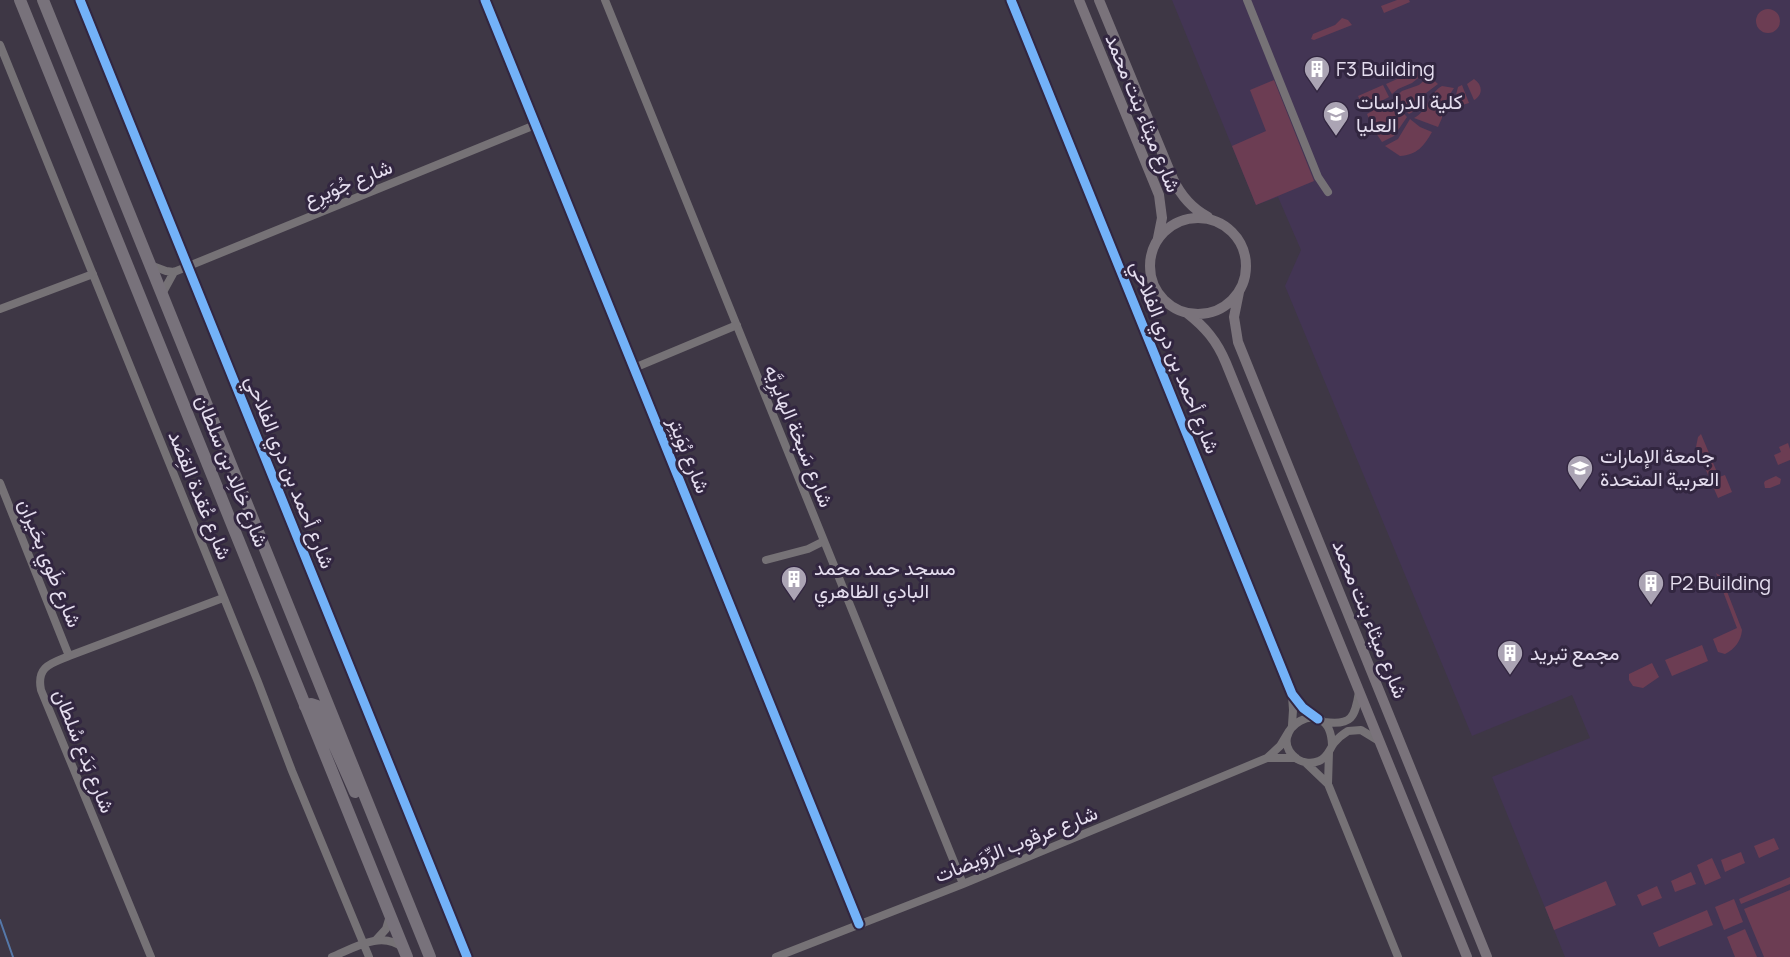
<svg xmlns="http://www.w3.org/2000/svg" width="1790" height="957" viewBox="0 0 1790 957" font-family="Manrope,Vazirmatn,sans-serif">
<rect width="100%" height="100%" fill="#3e3745"/>
<!-- built -->
<path fill="#433554" d="M1172,0H1790V957H1565L1492,777L1590,738L1572,695L1472,736L1285,286L1301,250L1278,197L1256,205Z"/>
<!-- green -->
<path fill="#6c3d53" d="M1397,0H1409L1410,2L1384,13L1381,6Z
M1756 21a12 12 0 1 1 24 0a12 12 0 1 1-24 0Z
M1342,18L1348,20L1352,25L1314,40L1311,39L1313,34L1335,25Z
M1424,67L1426,72L1412,83L1398,89L1392,94L1386,84Z
M1429,76L1438,84L1426,93L1418,109L1409,114L1394,98L1402,91L1419,85Z
M1474,79C1483,85 1483,95 1474,100L1467,84Z
M1274,80L1314,181L1256,205L1232,146L1266,131L1250,90Z
M1383,85L1389,97L1364,110L1358,96Z
M1462,85L1469,103L1449,109L1448,106L1456,95L1458,87Z
M1442,86L1454,88L1443,105L1442,118L1438,127L1414,118C1429,110 1428,94 1442,86Z
M1391,100L1407,117L1394,136L1382,142L1372,127L1367,114Z
M1410,119L1420,127L1432,132C1424,146 1417,155 1400,156L1385,146L1398,139Z
M1701,434L1719,477L1725,475L1732,492L1718,498L1696,447L1698,437Z
M1788,443L1790,449V460L1778,465L1774,455L1781,452L1779,447Z
M1776,476L1781,479L1780,484L1770,488H1765L1764,483L1765,481Z
M1716,573L1721,576L1742,630C1741,641 1735,649 1725,654L1718,652L1713,639L1737,628Z
M1702,645L1708,661L1672,676L1665,660Z
M1652,663L1659,677L1643,688L1633,686L1629,680V674Z
M1774,838L1779,849L1759,858L1754,846Z
M1741,852L1745,863L1725,872L1721,860Z
M1712,858L1721,878L1705,885L1697,865Z
M1691,872L1696,884L1675,892L1671,881Z
M1790,877V884L1741,904L1739,899Z
M1606,881L1616,905L1554,930L1545,907Z
M1657,886L1662,898L1642,906L1637,895Z
M1790,890V957H1764L1744,909Z
M1734,899L1743,922L1724,930L1715,907Z
M1707,910L1713,925L1659,947L1653,933Z
M1745,929L1757,957H1735L1727,937Z"/>
<g fill="none" stroke-linecap="round" stroke-linejoin="round">
<!-- stream -->
<path stroke="#5578a9" stroke-width="2" d="M0,920L13,957"/>
<!-- minor -->
<path stroke="#767276" stroke-width="8" d="M80,0L467,957
M485,0L859,924
M605,0L963,884
M1011,0L1292,694L1303,708L1318,719
M1247,0L1318,177L1328,192
M0,45L258,682L292,771L369,957
M150,265L166,271L174,272L535,125
M162,294L174,272
M0,309L93,274
M634,368L737,325
M0,483L69,656
M766,560L808,549L824,541
M1324,722C1352,726 1355,717 1359,692
M1292,725L1293,710L1292,695
M1332,745C1330,689 1261,732 1297,759C1303,763 1312,764 1319,761C1328,757 1329,750 1334,743C1338,738 1343,734 1348,731L1361,730L1379,741
M1329,752L1328,784L1398,957
M1268,758H1296
M1306,763L1328,784
M376,940L386,929L390,916
M151,957L41,690C36,666 52,663 69,656L223,598
M332,957C354,948 382,930 403,948
M776,957L963,884L1267,758L1280,746L1289,731"/>
<!-- secondary -->
<path stroke="#7a737b" stroke-width="10" d="M1079,0L1159,195L1162,218L1158,238
M1099,0L1173,179C1181,196 1191,208 1208,217
M1150 266a48 48 0 1 1 96 0a48 48 0 1 1-96 0Z
M1239,292L1234,317L1238,342L1487,957
M1187,313C1205,327 1217,341 1226,363L1467,957"/>
<!-- primary -->
<path stroke="#78727b" stroke-width="12" d="M20,0L407,957
M43,0L430,957
M305,706L311,704L317,706L355,792"/>
<!-- cycleway casing -->
<g stroke="#322640" stroke-width="13">
<path id="cycleway" d="M80,0L467,957
M485,0L859,924
M1011,0L1292,694L1303,708L1318,719"/>
</g>
<!-- cycleway -->
<use href="#cycleway" stroke="#73b2f8" stroke-width="9"/>
</g>
<!-- icons -->
<defs>
<g id="building-pin" transform="scale(1.35)"><path d="M0 17L-7.5 6A9.5 9.5 0 1 1 7.5 6Z" fill="#aba4b4" stroke="#322640"/><path d="M-4-6H4V6H1V3H-1V6H-4ZM-2.5-4.3h1.7v1.8h-1.7ZM.8-4.3h1.7v1.8H.8ZM-2.5-1h1.7V.8h-1.7ZM.8-1h1.7V.8H.8Z" fill="#fff"/></g>
<g id="university-pin" transform="scale(1.35)"><path d="M0 17L-7.5 6A9.5 9.5 0 1 1 7.5 6Z" fill="#aba4b4" stroke="#322640"/><path d="M0-5L7-2L0 1L-7-2ZM-4 1L0 2.5L4 1V4Q0 6-4 4Z" fill="#fff"/></g>
</defs>
<g fill-rule="evenodd">
<use href="#building-pin" x="1317" y="69"/>
<use href="#university-pin" x="1336" y="114"/>
<use href="#university-pin" x="1580" y="468"/>
<use href="#building-pin" x="794" y="579"/>
<use href="#building-pin" x="1651" y="583"/>
<use href="#building-pin" x="1510" y="653"/>
</g>
<g text-anchor="middle" stroke-width="6" stroke-linejoin="round" paint-order="stroke">
<!-- poi labels -->
<g font-size="20" fill="#e5deef" stroke="#322640" text-anchor="start">
<text x="1336" y="76">F3 Building</text>
<text x="1356" y="109">كلية الدراسات<tspan x="1356" dy="23">العليا</tspan></text>
<text x="1600" y="463">جامعة الإمارات<tspan x="1600" dy="23">العربية المتحدة</tspan></text>
<text x="814" y="575">مسجد حمد محمد<tspan x="814" dy="23">البادي الظاهري</tspan></text>
<text x="1670" y="590">P2 Building</text>
<text x="1530" y="660">مجمع تبريد</text>
</g>
<!-- street labels -->
<g font-size="20" fill="#e5deef" stroke="#322640">
<text transform="translate(1143 113) rotate(68)" y="7">شارع ميثاء بنت محمد</text>
<text transform="translate(348 183) rotate(-22)" y="7">شارع جُوَيرِع</text>
<text transform="translate(1175 357) rotate(68)" y="7">شارع أحمد بن دري الفلاحي</text>
<text transform="translate(799 436) rotate(68)" y="7">شارع سَبخة الهايرِيَّه</text>
<text transform="translate(689 455) rotate(68)" y="7">شارع بُوَيتِر</text>
<text transform="translate(232 471) rotate(68)" y="7">شارع خالِد بن سلطان</text>
<text transform="translate(290 472) rotate(68)" y="7">شارع أحمد بن دري الفلاحي</text>
<text transform="translate(200 495) rotate(68)" y="7">شارع عُقدة القِصَد</text>
<text transform="translate(50 563) rotate(68)" y="7">شارع طَوي بحَيران</text>
<text transform="translate(1370 619) rotate(68)" y="7">شارع ميثاء بنت محمد</text>
<text transform="translate(84 751) rotate(68)" y="7">شارع بَدَع سُلطان</text>
<text transform="translate(1016 844) rotate(-22)" y="7">شارع عرقوب الرِّوَيضات</text>
</g>
</g>
</svg>
